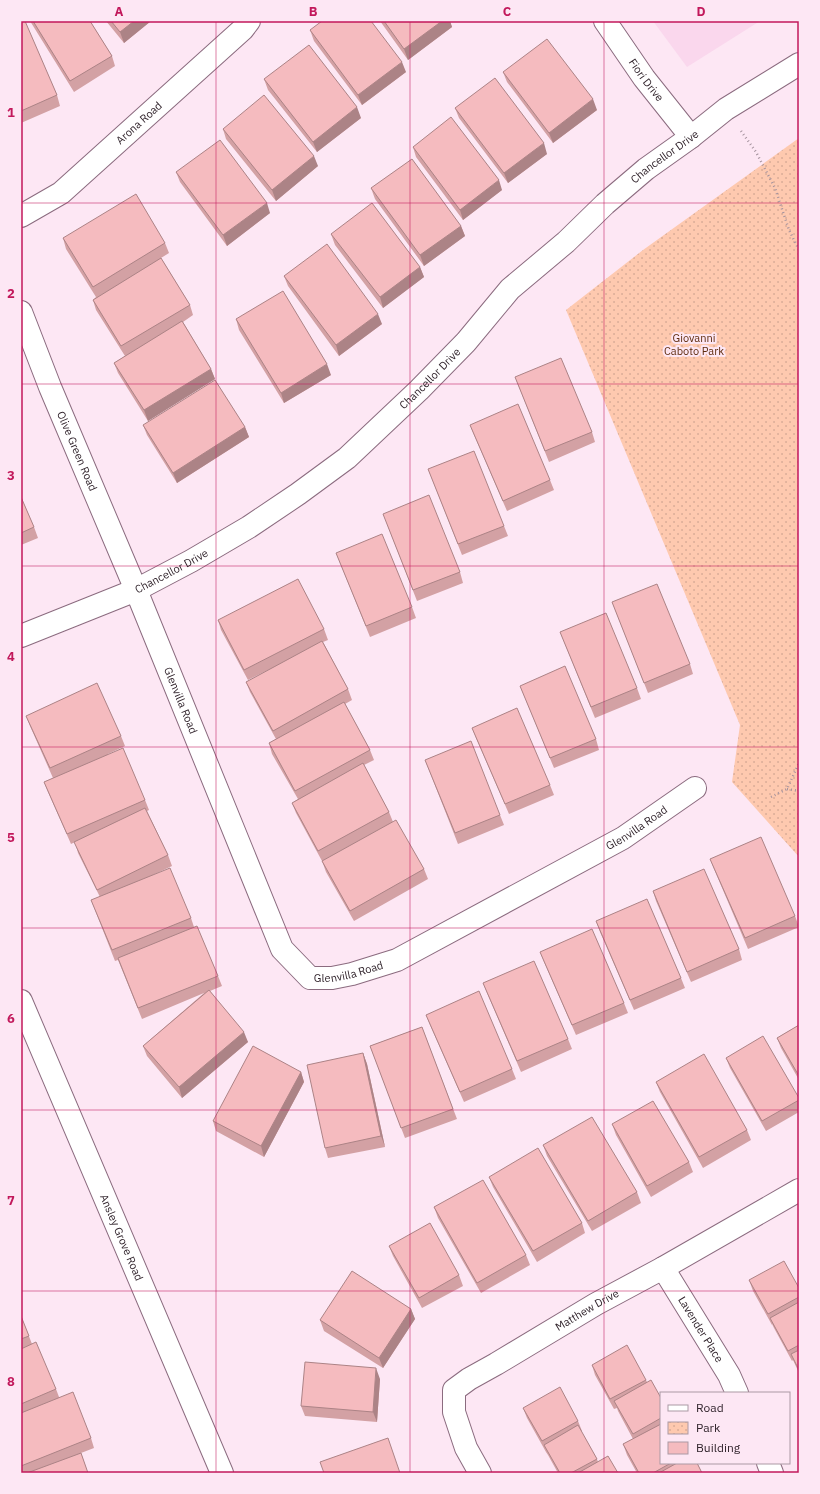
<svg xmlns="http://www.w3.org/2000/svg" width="820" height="1494" viewBox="0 0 820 1494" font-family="'IBM Plex Sans',sans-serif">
<defs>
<pattern id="park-dots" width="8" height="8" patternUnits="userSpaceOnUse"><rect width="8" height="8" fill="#fec9af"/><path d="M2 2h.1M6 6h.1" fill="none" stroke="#daac97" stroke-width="1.8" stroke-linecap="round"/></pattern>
</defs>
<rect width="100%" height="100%" fill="#fde7f4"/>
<!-- built -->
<path fill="#fad7ed" d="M653,21H760L687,67Z"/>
<!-- park -->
<path fill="url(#park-dots)" d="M799,138V857L732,782L740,725L566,310L643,250Z"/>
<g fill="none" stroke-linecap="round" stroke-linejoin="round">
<!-- minor casing -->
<g stroke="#8b6b7f" stroke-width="24">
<g id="minor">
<path id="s1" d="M605,21L644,78L691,137"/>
<path id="s2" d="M21,216L61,193L243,29L249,21"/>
<path id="s3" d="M21,312L50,387L136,590L282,949L310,978H332L352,974L397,960L623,838L695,788"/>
<path id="s4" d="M21,636L136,590L191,561L249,527L298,494L347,458L419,390L466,342L510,289L566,242L605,204L646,169L691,137L726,109L799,64"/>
<path id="s5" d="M21,1001L222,1473"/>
<path id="s6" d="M663,1268L729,1375L737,1393"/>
<path d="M768,1463L772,1473"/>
<path id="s7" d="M480,1473L466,1448L454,1412V1390L469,1379L496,1364L596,1304L663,1268L799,1190"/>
</g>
</g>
<!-- path -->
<path stroke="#a4929d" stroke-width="2.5" stroke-dasharray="1 3" stroke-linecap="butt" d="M741,131L756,152L775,188L789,230L799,250
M787,789L799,791
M771,797L787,789L799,763"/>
<!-- minor -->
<use href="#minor" stroke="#fff" stroke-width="22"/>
</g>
<!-- wall -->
<path fill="#d3a1a4" d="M21,21L57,95L60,106L21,123Z
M30,21H90L112,56L115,66L74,92Z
M106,21H151L124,43Z
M380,21H450L452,27L408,60Z
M310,30L406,72L362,105L314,41Z
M503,72L597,110L553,143L507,82Z
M264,79L361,118L317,152L268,90Z
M455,108L547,154L508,183L459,118Z
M223,129L318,166L276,201L226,139Z
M413,147L502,190L463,220L416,157Z
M176,172L270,213L227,246L180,182Z
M371,188L461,226L465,236L424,266L375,199Z
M331,234L420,267L424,277L383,308L335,245Z
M63,238L165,243L169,253L161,258L190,305L193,315L183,322L211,369L215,379L148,421L118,373L114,363L125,356L96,310L93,300L96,297L66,249Z
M284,276L382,324L339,356L288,286Z
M236,319L331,375L284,403L239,330Z
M515,377L592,432L595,442L549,462Z
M143,425L245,427L249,437L177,483L147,435Z
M470,425L550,480L554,490L507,511L474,435Z
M428,469L504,526L508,536L462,555Z
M21,497L34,527L38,538L21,545Z
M387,524L460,572L463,583L417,601Z
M336,553L412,607L416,618L370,637Z
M612,602L690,664L693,674L648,693Z
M218,620L324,629L328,640L323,642L348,689L352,700L345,704L370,750L374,760L364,765L389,812L393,822L424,869L428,879L354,921L326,872L322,861L339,852L322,861L296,813L292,803L298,799L272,754L269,743L276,739L250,692L246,682L270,669L248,680L221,630Z
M560,632L637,688L641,699L595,718Z
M520,686L596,739L599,750L554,768Z
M26,716L121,736L125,746L108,754L145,800L149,810L147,811L168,855L172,866L153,875L191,918L194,927L218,976L222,986L210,991L248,1042L182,1098L147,1056L143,1046L204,993L142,1019L118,960L115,961L91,900L100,897L78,853L75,842L71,844L48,792L44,782L53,778L30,726Z
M472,728L550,785L554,795L509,814L476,738Z
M425,760L500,815L504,825L458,844Z
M710,859L795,916L799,927L748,949L714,869Z
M653,891L739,949L742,960L691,982L656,901Z
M596,921L681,978L685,988L634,1010L600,932Z
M540,952L624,1003L628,1013L576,1035L544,962Z
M483,983L568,1039L572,1049L521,1072L487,993Z
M426,1015L512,1069L516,1079L464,1102L430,1025Z
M799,1025V1080L781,1048L777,1038Z
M422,1027L457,1119L405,1138L370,1046Z
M363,1053L367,1064L385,1147L328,1158L325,1148Z
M726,1058L799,1098V1112L766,1131L730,1068Z
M301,1072L304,1082L264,1157L216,1131L213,1121Z
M656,1082L747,1130L751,1140L703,1168L660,1092Z
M612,1124L689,1162L693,1172L651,1197L616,1135Z
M543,1145L637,1192L641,1203L592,1231L547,1156Z
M489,1177L582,1223L585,1233L537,1262L493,1187Z
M434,1207L526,1255L530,1265L481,1293L438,1218Z
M389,1246L459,1275L463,1286L422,1308L393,1256Z
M749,1280L799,1288V1373L793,1360L792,1361L774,1328L772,1324V1325L753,1291Z
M411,1309L415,1319L383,1368L324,1331L320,1320Z
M21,1316L32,1344L56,1389L59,1397L91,1438L94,1448L81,1453L88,1473H21Z
M592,1365L646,1380L647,1382L661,1398V1463H697L702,1473H637L627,1455L623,1444L633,1439L618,1411L617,1408L614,1409L595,1375Z
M380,1379L377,1422L305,1416L301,1406Z
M523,1408L578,1421L582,1431L581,1432L597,1459L598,1462L618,1473H558L548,1455L546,1452L527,1418Z"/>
<!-- shaded-wall -->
<path fill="#ac8386" d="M134,21H151L124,43L120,32Z
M442,21H450L452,27L408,60L404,49Z
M402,62L406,72L362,105L358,95Z
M593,99L597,110L553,143L549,133Z
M357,107L361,118L317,152L313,142Z
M544,143L547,154L508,183L504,173Z
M314,156L318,166L276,201L272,190Z
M499,180L502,190L463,220L460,210Z
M267,203L270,213L227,246L223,235Z
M461,226L465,236L424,266L420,255Z
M420,267L424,277L383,308L380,297Z
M378,314L382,324L339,356L336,345Z
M327,364L331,375L284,403L281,393Z
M211,369L215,379L148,421L144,410Z
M245,427L249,437L177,483L173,473Z
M244,1032L248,1042L182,1098L179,1087Z
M363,1053L367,1064L385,1147L381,1136Z
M301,1072L304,1082L264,1157L261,1146Z
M411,1309L415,1319L383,1368L379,1358Z
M376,1368L380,1379L377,1422L373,1412Z"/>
<!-- building -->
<path fill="#f5bbbf" stroke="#ac8386" d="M21,21H25L57,95L21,111Z
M33,21H90L112,56L70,81Z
M111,21H134L120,32Z
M322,21H371L402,62L358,95L310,30Z
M384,21H442L404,49Z
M547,39L593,99L549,133L503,72Z
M309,45L357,107L313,142L264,79Z
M495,78L544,143L504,173L455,108Z
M264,95L314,156L272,190L223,129Z
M451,117L499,180L460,210L413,147Z
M220,140L267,203L223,235L176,172Z
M412,159L461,226L420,255L371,188Z
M136,194L165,243L93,287L63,238Z
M372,203L420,267L380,297L331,234Z
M327,244L378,314L336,345L284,276Z
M161,258L190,305L121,346L93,300Z
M283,291L327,364L281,393L236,319Z
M182,321L211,369L144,410L114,363Z
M561,358L592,432L545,451L515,377Z
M215,380L245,427L173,473L143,425Z
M518,404L550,480L503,501L470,425Z
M474,451L504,526L458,544L428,469Z
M429,495L460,572L413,590L383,514Z
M21,497L34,527L21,533Z
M382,534L412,607L366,626L336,553Z
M298,579L324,629L244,670L218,620Z
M657,584L690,664L644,683L612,602Z
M606,613L637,688L591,707L560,632Z
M322,641L348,689L273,731L246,682Z
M565,666L596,739L550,758L520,686Z
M97,683L121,736L50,768L26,716Z
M344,702L370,750L295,791L269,743Z
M517,708L550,785L505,804L472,728Z
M471,741L500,815L455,833L425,760Z
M123,748L145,800L67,834L44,782Z
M363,763L389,812L318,851L292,803Z
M145,808L168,855L97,890L74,842Z
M396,820L424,869L350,911L322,861Z
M761,837L795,916L745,938L710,859Z
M170,868L191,918L112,950L91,900Z
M704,869L739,949L687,972L653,891Z
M647,899L681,978L630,1000L596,921Z
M197,926L218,976L138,1008L118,958Z
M592,929L624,1003L572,1025L540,952Z
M534,961L568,1039L517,1061L483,983Z
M209,990L244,1032L179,1087L143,1046Z
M479,991L512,1069L460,1092L426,1015Z
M799,1025V1076L777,1038Z
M422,1027L453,1109L401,1128L370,1046Z
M763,1036L799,1098V1100L762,1121L726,1058Z
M253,1046L301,1072L261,1146L213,1121Z
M363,1053L381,1136L325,1148L307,1065Z
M704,1054L747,1130L699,1157L656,1082Z
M653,1101L689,1162L647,1186L612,1124Z
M592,1117L637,1192L588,1221L543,1145Z
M538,1148L582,1223L533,1251L489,1177Z
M483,1180L526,1255L477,1283L434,1207Z
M430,1223L459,1275L419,1298L389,1246Z
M784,1261L799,1288V1297L768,1314L749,1280Z
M352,1271L411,1309L379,1358L320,1320Z
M799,1302V1345L788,1351L770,1318Z
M21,1316L29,1336L21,1339Z
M36,1342L56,1389L21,1404V1349Z
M627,1345L646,1380L610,1399L592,1365Z
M799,1350V1370L791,1354Z
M305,1362L376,1368L373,1412L301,1406Z
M651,1380L661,1398V1418L633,1434L614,1401Z
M560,1387L578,1421L542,1441L523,1408Z
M73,1392L91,1438L21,1466V1413Z
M661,1424V1463H671L653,1473H639L623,1444Z
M578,1425L597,1459L571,1473H560L544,1445Z
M388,1438L400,1473H324L320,1462Z
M81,1453L88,1473H27Z
M608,1456L618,1473H578Z
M677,1463H697L702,1473H659Z"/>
<!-- grid -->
<path fill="none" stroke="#c2185b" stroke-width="1" stroke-opacity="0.55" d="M216,21V1473M410,21V1473M604,21V1473M21,203H799M21,384H799M21,566H799M21,747H799M21,928H799M21,1110H799M21,1291H799"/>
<g text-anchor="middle" stroke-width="4" stroke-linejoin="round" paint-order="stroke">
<!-- street labels -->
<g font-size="11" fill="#31242c" stroke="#fde7f4">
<text dy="4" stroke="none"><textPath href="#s1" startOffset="72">Fiori Drive</textPath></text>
<text dy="4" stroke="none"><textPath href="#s2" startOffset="151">Arona Road</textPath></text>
<text dy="4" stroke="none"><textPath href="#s4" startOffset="812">Chancellor Drive</textPath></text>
<text dy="4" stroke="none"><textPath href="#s4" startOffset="488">Chancellor Drive</textPath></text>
<text dy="4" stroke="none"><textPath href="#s3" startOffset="150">Olive Green Road</textPath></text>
<text dy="4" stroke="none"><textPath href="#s4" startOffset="164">Chancellor Drive</textPath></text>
<text dy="4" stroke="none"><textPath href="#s3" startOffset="420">Glenvilla Road</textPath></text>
<text dy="4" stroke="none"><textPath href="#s3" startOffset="1092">Glenvilla Road</textPath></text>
<text dy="4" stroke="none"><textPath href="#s3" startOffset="768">Glenvilla Road</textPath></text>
<text dy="4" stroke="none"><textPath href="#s5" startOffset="257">Ansley Grove Road</textPath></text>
<text dy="4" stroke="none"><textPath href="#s7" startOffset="244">Matthew Drive</textPath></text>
<text dy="4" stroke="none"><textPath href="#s6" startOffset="72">Lavender Place</textPath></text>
</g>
<!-- park labels -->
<g font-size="11" fill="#5d2a0c" stroke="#fde7f4">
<text x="694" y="342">Giovanni<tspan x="694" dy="13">Caboto Park</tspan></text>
</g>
</g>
<!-- border -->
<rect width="820" height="1494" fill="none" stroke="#fde7f4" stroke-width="44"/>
<!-- legend -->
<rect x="660" y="1392" width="130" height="72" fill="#fde7f4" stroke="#ab99a4"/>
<rect x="668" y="1405" width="20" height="6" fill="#ffffff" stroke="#ab99a4"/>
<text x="696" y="1412" font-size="12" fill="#31242c">Road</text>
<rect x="668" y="1422" width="20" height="12" fill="url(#park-dots)" stroke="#ab99a4"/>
<text x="696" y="1432" font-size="12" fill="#31242c">Park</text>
<rect x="668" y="1442" width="20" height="12" fill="#f5bbbf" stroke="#ab99a4"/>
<text x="696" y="1452" font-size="12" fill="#31242c">Building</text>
<rect x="22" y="22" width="776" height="1450" fill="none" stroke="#c2185b" stroke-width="1.5"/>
<g font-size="13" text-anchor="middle" font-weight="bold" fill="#c2185b">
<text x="119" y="16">A</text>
<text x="313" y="16">B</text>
<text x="507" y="16">C</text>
<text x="701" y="16">D</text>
<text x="11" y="117">1</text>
<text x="11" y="298">2</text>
<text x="11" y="480">3</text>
<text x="11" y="661">4</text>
<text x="11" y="842">5</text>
<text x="11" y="1023">6</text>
<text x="11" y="1205">7</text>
<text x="11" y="1386">8</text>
</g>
</svg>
